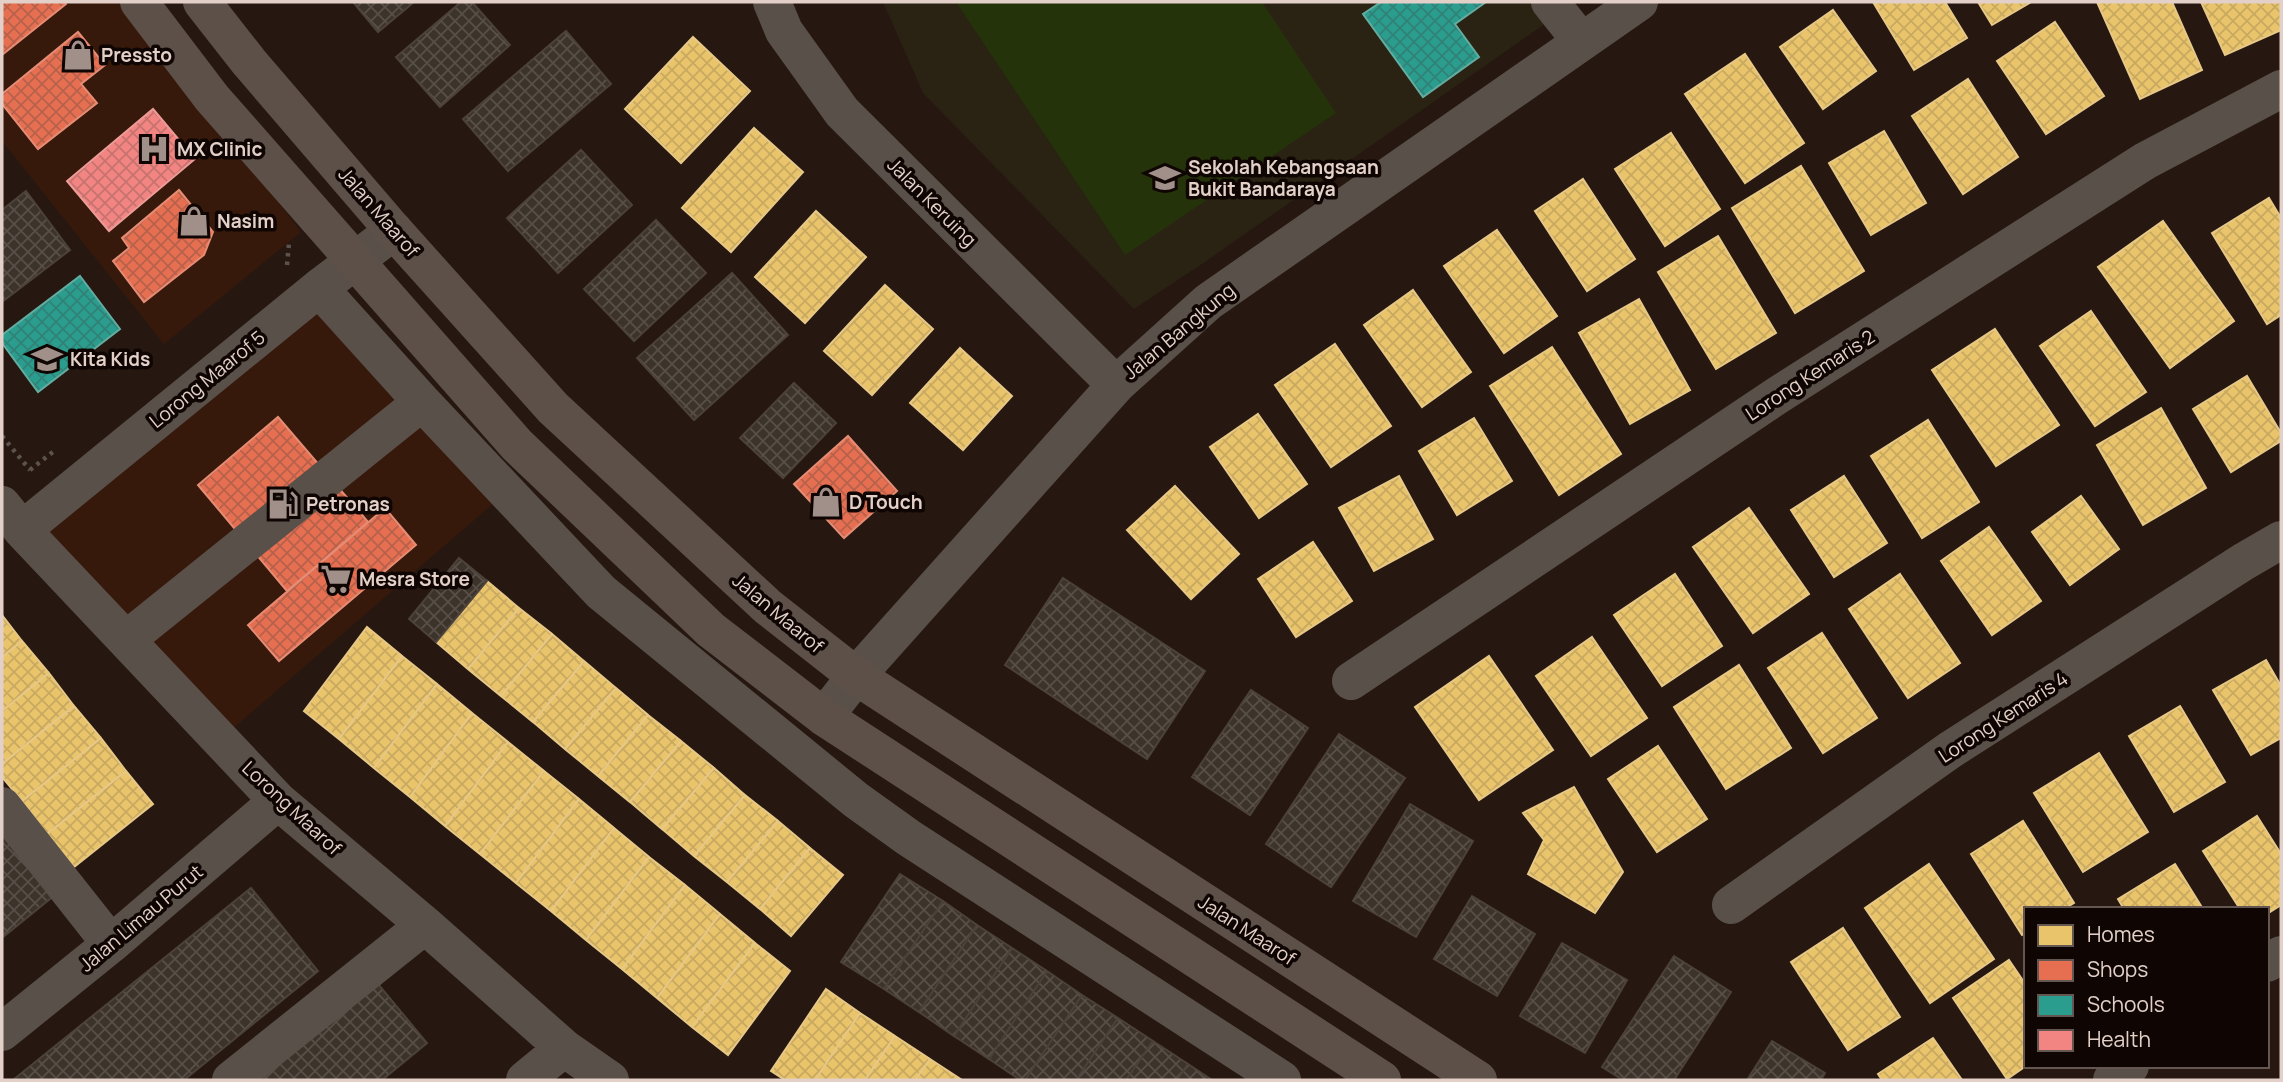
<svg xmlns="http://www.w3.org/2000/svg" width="2283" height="1082" viewBox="0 0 2283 1082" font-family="Manrope,sans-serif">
<defs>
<pattern id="homes-cross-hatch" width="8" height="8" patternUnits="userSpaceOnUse" patternTransform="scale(1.75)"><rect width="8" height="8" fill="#e9c46a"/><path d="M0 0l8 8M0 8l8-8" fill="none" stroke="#c8a961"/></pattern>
<pattern id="shops-cross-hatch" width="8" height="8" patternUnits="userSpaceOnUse" patternTransform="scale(1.75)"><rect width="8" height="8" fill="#e76f51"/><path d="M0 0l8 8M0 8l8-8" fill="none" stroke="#b6614b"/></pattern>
<pattern id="schools-cross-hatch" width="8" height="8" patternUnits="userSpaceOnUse" patternTransform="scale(1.75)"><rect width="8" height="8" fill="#2a9d8f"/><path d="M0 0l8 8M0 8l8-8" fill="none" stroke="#328176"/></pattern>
<pattern id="health-cross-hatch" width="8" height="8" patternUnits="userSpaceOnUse" patternTransform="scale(1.75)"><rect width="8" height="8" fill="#f28482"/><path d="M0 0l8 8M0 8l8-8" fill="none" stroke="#c67370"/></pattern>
<pattern id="building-cross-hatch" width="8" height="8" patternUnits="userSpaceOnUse" patternTransform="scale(1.75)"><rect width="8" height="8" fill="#3c332b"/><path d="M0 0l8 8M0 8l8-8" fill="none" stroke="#585048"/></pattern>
</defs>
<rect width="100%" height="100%" fill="#261811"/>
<!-- built -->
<path fill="#36190b" d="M2,2H123L301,232L164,344L2,141Z
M318,308L495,502L230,731L43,536Z"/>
<!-- education -->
<path fill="#2a2213" d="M883,2H1576L1205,262L1134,309L923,93Z"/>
<!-- park -->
<path fill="#25330b" d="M956,2H1262L1336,113L1125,255Z"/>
<!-- homes -->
<path fill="url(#homes-cross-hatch)" stroke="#e7c886" stroke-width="2" d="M1873,2H1945L1967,38L1914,70Z
M1978,2H2031L1992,25Z
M2097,2H2172L2202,70L2140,99Z
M2201,2H2281V30L2225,55Z
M1833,10L1876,71L1823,109L1780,47Z
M2055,22L2104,96L2046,134L1997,61Z
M693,37L750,91L681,163L625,109Z
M1745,54L1804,143L1745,183L1685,94Z
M1968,79L2018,157L1963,194L1912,116Z
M754,128L803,172L731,252L682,208Z
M1884,131L1926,203L1871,235L1829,163Z
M1671,133L1720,209L1665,246L1615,169Z
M1801,166L1864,271L1795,313L1732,208Z
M1583,179L1635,259L1587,291L1535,211Z
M2269,198L2281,218V315L2267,324L2212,233Z
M816,211L866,257L805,323L755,277Z
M2163,221L2234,321L2170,368L2098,267Z
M1497,230L1557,316L1504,353L1444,266Z
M1718,236L1776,333L1716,369L1658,272Z
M885,285L933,329L872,395L824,351Z
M1413,290L1471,372L1422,407L1364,325Z
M1639,299L1690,390L1630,424L1579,333Z
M2091,311L2146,392L2095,426L2040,346Z
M1995,329L2059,425L1996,466L1932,370Z
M1335,344L1391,426L1331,467L1275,385Z
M1552,347L1621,454L1559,495L1490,386Z
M960,348L1012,396L963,450L910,403Z
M2247,376L2281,433V441L2231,472L2193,409Z
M2161,408L2206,488L2143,525L2097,445Z
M1258,414L1307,484L1259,518L1210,447Z
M1474,418L1512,481L1457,515L1419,451Z
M1928,420L1979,502L1922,538L1871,456Z
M1399,476L1433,539L1374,571L1339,508Z
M1844,476L1887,543L1834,577L1791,510Z
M1175,486L1239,554L1191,599L1127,530Z
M2081,496L2119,549L2070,585L2032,532Z
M1749,508L1809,594L1753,633L1693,547Z
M1989,527L2041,601L1992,635L1941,561Z
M1313,542L1352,601L1296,637L1258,579Z
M1675,574L1722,646L1662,686L1614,615Z
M1900,574L1960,663L1908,698L1849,609Z
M487,581L519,608L468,669L436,642Z
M519,608L552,634L501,696L468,669Z
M2,615L22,641L2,657Z
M367,627L402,656L339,739L304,711Z
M1822,633L1877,718L1823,753L1768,668Z
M552,634L584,661L533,722L501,696Z
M1592,637L1647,718L1591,756L1536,676Z
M22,641L49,673L2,711V657Z
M402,656L437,684L374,768L339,739Z
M1489,656L1553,750L1479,800L1415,707Z
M2266,660L2281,686V738L2251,755L2213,690Z
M584,661L616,688L565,749L533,722Z
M1739,665L1791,748L1726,789L1674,707Z
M49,673L74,706L2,764V711Z
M437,684L472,713L410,797L374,768Z
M616,688L648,715L598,776L565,749Z
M74,706L101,738L22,801L2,777V764Z
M2180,706L2225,782L2174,812L2129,736Z
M472,713L508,742L445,826L410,797Z
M648,715L681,741L630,802L598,776Z
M101,738L126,771L47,834L22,801Z
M681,741L714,768L662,829L630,802Z
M508,742L544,771L480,854L445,826Z
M1658,746L1707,819L1657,852L1608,779Z
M2099,753L2148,832L2083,872L2034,793Z
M714,768L745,795L694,856L662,829Z
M126,771L153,804L74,867L47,834Z
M544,771L579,799L516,883L480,854Z
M1574,787L1623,872L1595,913L1528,874L1544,840L1523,813Z
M745,795L778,821L727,882L694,856Z
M579,799L614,828L551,911L516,883Z
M2257,816L2281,854V905L2267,914V909H2240L2203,851Z
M778,821L810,848L760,909L727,882Z
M2023,821L2074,903L2064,909H2026V933L2022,935L1971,854Z
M614,828L649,857L586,940L551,911Z
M810,848L843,875L791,936L760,909Z
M649,857L685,885L622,969L586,940Z
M1929,864L1994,959L1930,1003L1865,908Z
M2175,864L2203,909H2124L2118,899Z
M685,885L720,914L657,998L622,969Z
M720,914L755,943L692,1027L657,998Z
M1843,928L1900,1017L1848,1050L1791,962Z
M755,943L790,971L728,1055L692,1027Z
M2009,960L2026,985V1066L2007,1079L1953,998Z
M826,989L860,1013L815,1080H785L771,1071Z
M860,1013L895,1036L865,1080H815Z
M895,1036L930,1059L915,1080H865Z
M1933,1038L1962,1080H1882L1878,1074Z
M930,1059L962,1080H915Z"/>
<!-- shops -->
<path fill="url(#shops-cross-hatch)" stroke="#e68c75" stroke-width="2" d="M2,2H65L66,4L2,55Z
M78,32L105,65L81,84L97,103L38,149L2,104V94Z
M179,190L213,232L204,255L144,302L113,261L129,248L122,238Z
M278,417L368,522L287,591L198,485Z
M848,436L897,491L844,538L794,484Z
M385,508L416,545L279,661L248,625Z"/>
<!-- schools -->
<path fill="url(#schools-cross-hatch)" stroke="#62ada0" stroke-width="2" d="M1381,2H1486L1455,24L1479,57L1423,97L1363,14Z
M80,276L120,329L38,392L2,343V335Z"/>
<!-- health -->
<path fill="url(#health-cross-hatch)" stroke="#ee9b97" stroke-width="2" d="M153,109L195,159L109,231L67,181Z"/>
<!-- building -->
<path fill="url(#building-cross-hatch)" stroke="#4c423a" stroke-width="2" d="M353,2H414L378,32Z
M461,2H472L510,45L440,107L396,57Z
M566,31L611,84L508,171L463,119Z
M581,150L632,205L558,273L507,218Z
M26,191L70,250L2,302V210Z
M656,220L706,273L634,341L584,289Z
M732,273L788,335L694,420L637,358Z
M794,383L836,423L783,478L740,438Z
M459,558L487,581L436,642L409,619Z
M1063,578L1205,671L1147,759L1005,665Z
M1251,690L1308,728L1250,815L1192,777Z
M1339,734L1405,778L1331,887L1266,844Z
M1410,804L1473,841L1416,937L1353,901Z
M2,827L56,894L2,938Z
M900,874L943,901L884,989L841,962Z
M251,888L318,971L184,1080H13Z
M1472,896L1535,934L1497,996L1434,959Z
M943,901L977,925L919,1012L884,989Z
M977,925L1012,948L954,1036L919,1012Z
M1562,943L1627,980L1585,1053L1520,1016Z
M1012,948L1047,971L989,1059L954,1036Z
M1674,956L1731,992L1674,1080H1623L1602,1067Z
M1047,971L1082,995L1025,1080H1020L989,1059Z
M373,978L427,1043L382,1080H250Z
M1082,995L1118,1018L1076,1080H1025Z
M1118,1018L1153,1041L1126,1080H1076Z
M1153,1041L1188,1064L1177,1080H1126Z
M1772,1041L1825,1073L1821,1080H1747Z
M1188,1064L1212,1080H1177Z"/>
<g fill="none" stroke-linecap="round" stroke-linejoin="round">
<!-- path -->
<path stroke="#5c534e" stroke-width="4.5" stroke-dasharray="3.5 5" stroke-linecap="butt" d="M287,265L289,243
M2,436L30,470
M30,470L54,451"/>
<!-- minor -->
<path stroke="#5a504a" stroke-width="38" d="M772,2L784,31L842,112L1116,385
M1550,2L1581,41
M319,288L422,402L601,592L856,800L909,838L1282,1080
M2,505L22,530L278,801L425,925L564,1048L610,1080
M22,530L319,288L394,231
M126,640L422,402
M1351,681L1778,395L2145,161L2281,89
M824,717L856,676L1116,385L1208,302L1639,2
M2,806L111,944
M1731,905L1950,750L2243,562L2281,540
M2267,963L2281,955
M2,1032L111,944L278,801
M231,1080L425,925
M525,1080L564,1048
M2112,1080L2130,1066"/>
<!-- major -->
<path stroke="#5c5049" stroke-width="38" d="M139,2L212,98L517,445L711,630L824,717L1382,1080
M202,2L249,62L394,231L553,408L768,607L856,676L1478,1080"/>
</g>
<!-- icons -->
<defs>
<g id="shop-bare" transform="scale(2.415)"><path d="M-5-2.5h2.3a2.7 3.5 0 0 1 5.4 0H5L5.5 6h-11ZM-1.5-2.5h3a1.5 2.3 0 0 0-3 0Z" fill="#a19089" stroke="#0f0502" stroke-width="2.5" paint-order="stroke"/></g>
<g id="hospital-bare" transform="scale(2.415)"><path d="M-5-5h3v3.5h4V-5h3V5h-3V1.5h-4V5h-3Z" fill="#a19089" stroke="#0f0502" stroke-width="2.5" paint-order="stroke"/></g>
<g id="school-bare" transform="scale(2.415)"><path d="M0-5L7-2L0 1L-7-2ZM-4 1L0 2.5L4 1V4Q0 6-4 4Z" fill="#a19089" stroke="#0f0502" stroke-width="2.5" paint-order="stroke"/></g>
<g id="fuel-bare" transform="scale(2.415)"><path d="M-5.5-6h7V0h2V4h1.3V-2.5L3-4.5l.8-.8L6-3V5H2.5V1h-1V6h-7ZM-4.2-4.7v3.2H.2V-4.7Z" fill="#a19089" stroke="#0f0502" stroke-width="2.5" paint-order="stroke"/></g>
<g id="supermarket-bare" transform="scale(2.415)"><path d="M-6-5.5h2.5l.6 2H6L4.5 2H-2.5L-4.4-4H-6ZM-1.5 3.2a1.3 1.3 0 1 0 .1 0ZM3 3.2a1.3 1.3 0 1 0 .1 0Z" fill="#a19089" stroke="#0f0502" stroke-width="2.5" paint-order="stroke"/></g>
</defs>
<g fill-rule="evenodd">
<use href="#shop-bare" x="78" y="55"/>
<use href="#hospital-bare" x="154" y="149"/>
<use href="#school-bare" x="1165" y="178"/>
<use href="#shop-bare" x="194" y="221"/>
<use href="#school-bare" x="47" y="359"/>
<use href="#shop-bare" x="826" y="502"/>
<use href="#fuel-bare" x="283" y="504"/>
<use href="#supermarket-bare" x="336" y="579"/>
</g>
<g text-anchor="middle" stroke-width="7" stroke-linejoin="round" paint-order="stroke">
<!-- poi labels -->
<g font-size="19" font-weight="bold" fill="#e3d1c9" stroke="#0f0502" text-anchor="start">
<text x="101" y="62">Pressto</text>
<text x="177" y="156">MX Clinic</text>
<text x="1188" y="174">Sekolah Kebangsaan<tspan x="1188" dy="22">Bukit Bandaraya</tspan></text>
<text x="217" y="228">Nasim</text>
<text x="70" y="366">Kita Kids</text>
<text x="849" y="509">D Touch</text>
<text x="306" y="511">Petronas</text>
<text x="359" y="586">Mesra Store</text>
</g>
<!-- street labels -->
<g font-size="19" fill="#e3d1c9" stroke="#0f0502">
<text transform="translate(932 202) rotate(45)" y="7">Jalan Keruing</text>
<text transform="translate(379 212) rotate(49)" y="7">Jalan Maarof</text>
<text transform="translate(1179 331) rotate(-40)" y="7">Jalan Bangkung</text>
<text transform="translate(1810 375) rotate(-33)" y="7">Lorong Kemaris 2</text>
<text transform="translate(207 379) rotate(-39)" y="7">Lorong Maarof 5</text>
<text transform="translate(778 613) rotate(40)" y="7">Jalan Maarof</text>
<text transform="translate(2003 717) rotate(-33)" y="7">Lorong Kemaris 4</text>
<text transform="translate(292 808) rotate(43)" y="7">Lorong Maarof</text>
<text transform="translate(141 918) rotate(-40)" y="7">Jalan Limau Purut</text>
<text transform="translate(1247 930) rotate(33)" y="7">Jalan Maarof</text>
</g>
</g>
<!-- border -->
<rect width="2283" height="1082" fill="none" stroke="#e3d1c9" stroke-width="7"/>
<!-- legend -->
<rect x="2024" y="907" width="245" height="161" fill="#0f0502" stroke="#645752" stroke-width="2"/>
<rect x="2038" y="925" width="35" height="21" fill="#e9c46a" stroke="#645752" stroke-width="2"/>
<text x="2087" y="942" font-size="21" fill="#e3d1c9">Homes</text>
<rect x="2038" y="960" width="35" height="21" fill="#e76f51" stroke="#645752" stroke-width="2"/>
<text x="2087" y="977" font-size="21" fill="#e3d1c9">Shops</text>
<rect x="2038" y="995" width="35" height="21" fill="#2a9d8f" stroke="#645752" stroke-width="2"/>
<text x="2087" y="1012" font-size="21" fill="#e3d1c9">Schools</text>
<rect x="2038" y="1030" width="35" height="21" fill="#f28482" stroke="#645752" stroke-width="2"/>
<text x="2087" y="1047" font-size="21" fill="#e3d1c9">Health</text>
</svg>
